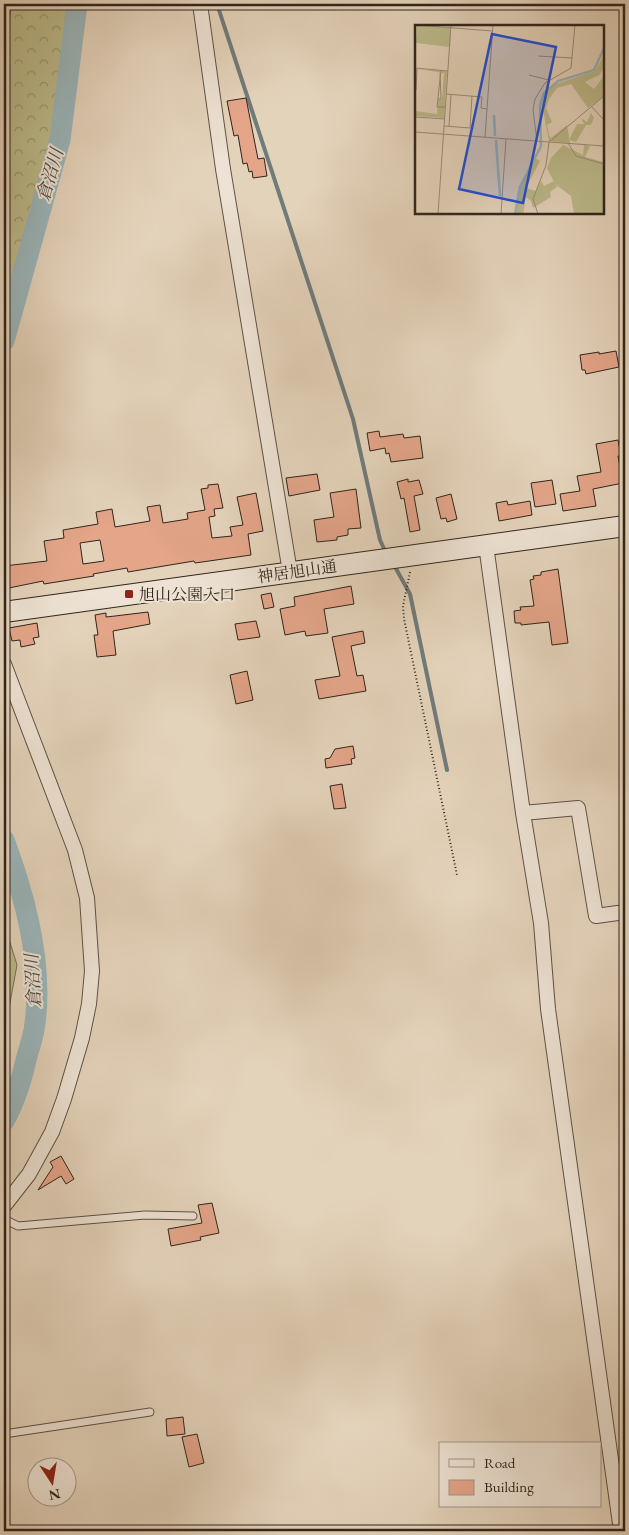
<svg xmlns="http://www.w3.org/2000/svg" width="629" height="1535" viewBox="0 0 629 1535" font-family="'EB Garamond','Noto Serif JP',serif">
<defs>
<pattern id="forest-crowns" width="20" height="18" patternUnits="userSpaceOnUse" patternTransform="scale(1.25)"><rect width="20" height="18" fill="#bcba8b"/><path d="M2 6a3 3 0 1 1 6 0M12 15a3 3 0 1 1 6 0" fill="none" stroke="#999771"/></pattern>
</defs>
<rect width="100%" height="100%" fill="#e4d3bb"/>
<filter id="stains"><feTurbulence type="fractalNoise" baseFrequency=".004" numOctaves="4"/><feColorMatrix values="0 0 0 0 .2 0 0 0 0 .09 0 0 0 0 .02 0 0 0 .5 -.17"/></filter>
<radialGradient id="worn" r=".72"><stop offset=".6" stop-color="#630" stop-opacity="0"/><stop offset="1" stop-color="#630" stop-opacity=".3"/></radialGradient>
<!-- green -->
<path fill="#bcba8b" stroke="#767054" d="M4,4H11L4,85Z
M4,923L17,965L4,1035Z"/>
<!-- forest -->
<path fill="url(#forest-crowns)" stroke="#767054" d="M11,4H77L60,140L4,341V85Z"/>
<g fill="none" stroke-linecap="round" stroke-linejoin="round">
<!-- stream -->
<path stroke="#707b7b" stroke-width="4" d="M217,4L353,419L380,540L386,553
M394,565L410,594L447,770"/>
<!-- river -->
<path stroke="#9ab5ba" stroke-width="21" d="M4,341L60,140L77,4
M4,840C25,896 43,963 35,1023C34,1036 29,1048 26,1060C21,1082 15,1102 4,1121"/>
</g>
<!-- building -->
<path fill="#e4a589" stroke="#30251c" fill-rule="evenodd" d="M246,98L258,159L264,158L267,176L253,178L252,171L249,172L247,163L243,164L238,135L234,136L227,101Z
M616,351L619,367L586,374L585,370H582L580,355L599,352V354Z
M379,431L380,437L403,434L404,438L420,436L423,458L391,462L389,453L386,454L385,448L370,451L367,433Z
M618,440L621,456H618L623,483L593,489L596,506L563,511L560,494L580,491L577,476L601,472L596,444Z
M317,474L320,490L289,496L286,478Z
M408,479V482L419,480L423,494L414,496L420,530L410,532L404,498L401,499L397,482Z
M552,480L556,504L535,507L531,483Z
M218,484L223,508L214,509L215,516L209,517L212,538L232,536L230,527L243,525L237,497L256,493L263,531L248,534L251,555L195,563L194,561L128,572L127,568L93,574L94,576L44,584L43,581L4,589V566L47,561L44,541L64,538L63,530L98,524L96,512L112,509L115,527L150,521L147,507L160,505L163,523L188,519L187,513L205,510L201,489L208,488V485ZM100,540L104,561L83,564L80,543Z
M356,489L361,528L348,529V535L337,537V540L317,542L314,520L334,517L330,493Z
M451,494L457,519L447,522L446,518L441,519L436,498Z
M507,501L508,505L530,501L532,515L499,521L496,503Z
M558,569L568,643L552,645L549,622L521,625V623H515L514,611L521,610L520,607L534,606L530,580L534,579L533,576L541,575V572Z
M351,586L354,604L324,609L328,633L306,636L305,631L285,635L280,609L295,606L294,597Z
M271,593L274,607L264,609L261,595Z
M148,612L150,624L113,631L116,655L97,657L94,635H98L95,615L106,613V617L115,616Z
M256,621L260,637L238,640L235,624Z
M37,623L39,637L33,638L35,644L21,647L20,640L12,641L9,628Z
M363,631L365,643L351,646L357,676L363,675L366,691L319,699L315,680L340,676L332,637Z
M247,671L253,700L236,704L230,675Z
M353,746L355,758L351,759L352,764L326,768L325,759L330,758L335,749Z
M342,784L346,808L334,809L330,786Z
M61,1156L74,1179L66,1184L61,1176L38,1190L53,1167L50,1162Z
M212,1203L219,1233L200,1237L201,1240L171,1246L168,1229L202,1223L198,1205Z
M183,1417L185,1434L167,1436L166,1419Z
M197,1434L204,1463L189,1467L182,1437Z"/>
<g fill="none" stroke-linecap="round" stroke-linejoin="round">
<!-- lane casing -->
<g stroke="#5d5044" stroke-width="9">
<path id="lane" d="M4,1219L18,1226L145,1215L193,1216
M4,1434L150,1412"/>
</g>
<!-- street casing -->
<g stroke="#5d5044" stroke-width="16">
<path id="street" d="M200,4L223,169L290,572
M486,545L523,813L541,923L548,1009L621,1531
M4,664L75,850L87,898L92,971L89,1004L82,1038L64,1099L52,1132L29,1174L4,1206
M523,813L578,808L596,916L625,912"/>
</g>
<!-- secondary casing -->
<g stroke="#30251c" stroke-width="22">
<path id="secondary" d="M4,612L625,526"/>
</g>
<!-- path -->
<path stroke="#30251c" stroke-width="2" stroke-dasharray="1 2.5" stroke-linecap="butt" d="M410,572L403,606L404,619L457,875"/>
<!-- lane -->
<use href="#lane" stroke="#ede2d3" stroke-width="7"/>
<!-- street -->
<use href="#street" stroke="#ede2d3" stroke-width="14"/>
<!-- secondary -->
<use href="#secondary" stroke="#ede2d3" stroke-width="20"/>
</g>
<!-- markers -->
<rect fill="#8f2418" stroke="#ede2d3" stroke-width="2" x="124" y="589" width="10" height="10" rx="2.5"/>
<g text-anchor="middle" stroke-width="4" stroke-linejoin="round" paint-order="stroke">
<!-- street labels -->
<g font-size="16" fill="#30251c" stroke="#ede2d3">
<text transform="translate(297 571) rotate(-8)" y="6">神居旭山通</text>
</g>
<!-- poi labels -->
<g font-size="16" fill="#30251c" stroke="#ede2d3" text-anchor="start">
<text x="139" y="600">旭山公園入口</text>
</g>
<!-- water labels -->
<g font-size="18" font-style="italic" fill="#4a4944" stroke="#ede2d3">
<text transform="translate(50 175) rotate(-74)" y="6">倉沼川</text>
<text transform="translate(33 981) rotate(-93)" y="6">倉沼川</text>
</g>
</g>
<!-- overview -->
<g transform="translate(415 25)">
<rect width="189" height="189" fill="#e4d3bb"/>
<path d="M2,0L36,3L35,22L1,18ZM189,30V43L184,50L170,57L179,64L189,51V71L173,83L156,59L142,63L134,74L131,83L137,97L132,100L134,110L136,113L152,100L155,118L134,116L127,80L133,65L141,59L180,46ZM3,44L32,46L29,93L0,91V86L22,89L23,75L27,74L29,48ZM126,156L129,161L139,156L142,162L135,167L136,172L118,183L116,176L111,172L108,189H106L111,163L121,166Z" fill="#bcba8b"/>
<path d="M176,88L179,93L176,100H171L161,117L154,115L162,99H169L166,93L172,97ZM148,120L168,130L169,120L175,121L170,132L189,137V189H159L156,171L140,159L132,143L136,133ZM120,133L125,136L111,163L106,189H100L105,163Z" fill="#bcba8b"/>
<path fill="none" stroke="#9ab5ba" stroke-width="2.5" d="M79,90L80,111M81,115L85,171M100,189L105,162L126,121L125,81L129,68L143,56L179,45L189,23"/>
<path fill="none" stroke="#9c8d7b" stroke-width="1" d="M0,0L78,6M123,31L157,33M0,43L33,46M26,45L22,82H30M114,50L134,55M1,65L2,44M31,69L67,72L66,83L72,84M23,74H26L25,48M176,81L189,95M0,92L30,94M29,101L55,103L57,71M34,101L36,70M0,107L134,117L189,71M70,112L78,0M122,116L118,85L120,74L130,58L156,43L160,0M153,118L161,131L189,139M23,189L36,0M86,189L91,114M123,189L118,174L131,140L134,117L189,121"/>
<path fill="#1d4ed8" fill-opacity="0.15" stroke="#1d4ed8" stroke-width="2.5" d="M77,9L141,22L108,178L44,164Z"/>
<rect width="189" height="189" fill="none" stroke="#30251c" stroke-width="2.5"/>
</g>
<!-- margin -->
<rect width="629" height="1535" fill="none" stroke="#e4d3bb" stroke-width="20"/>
<rect x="5" y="5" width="619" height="1525" fill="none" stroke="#30251c" stroke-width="2.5"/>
<rect x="10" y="10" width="609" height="1515" fill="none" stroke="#30251c"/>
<!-- legend -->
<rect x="439" y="1442" width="162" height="65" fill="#ede2d3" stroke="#a1968a"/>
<rect x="449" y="1459" width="25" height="8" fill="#ede2d3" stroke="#a1968a"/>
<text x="484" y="1468" font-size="15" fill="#30251c">Road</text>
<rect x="449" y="1480" width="25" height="15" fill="#e4a589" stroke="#a1968a"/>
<text x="484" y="1492" font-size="15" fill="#30251c">Building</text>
<!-- north arrow -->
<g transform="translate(52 1482) rotate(168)"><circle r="24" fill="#ede2d3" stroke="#a1968a"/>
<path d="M0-4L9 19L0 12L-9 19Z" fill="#8f2418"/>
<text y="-8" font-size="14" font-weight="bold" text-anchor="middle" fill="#30251c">N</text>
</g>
<rect width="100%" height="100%" filter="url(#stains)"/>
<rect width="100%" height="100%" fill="url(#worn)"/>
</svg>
